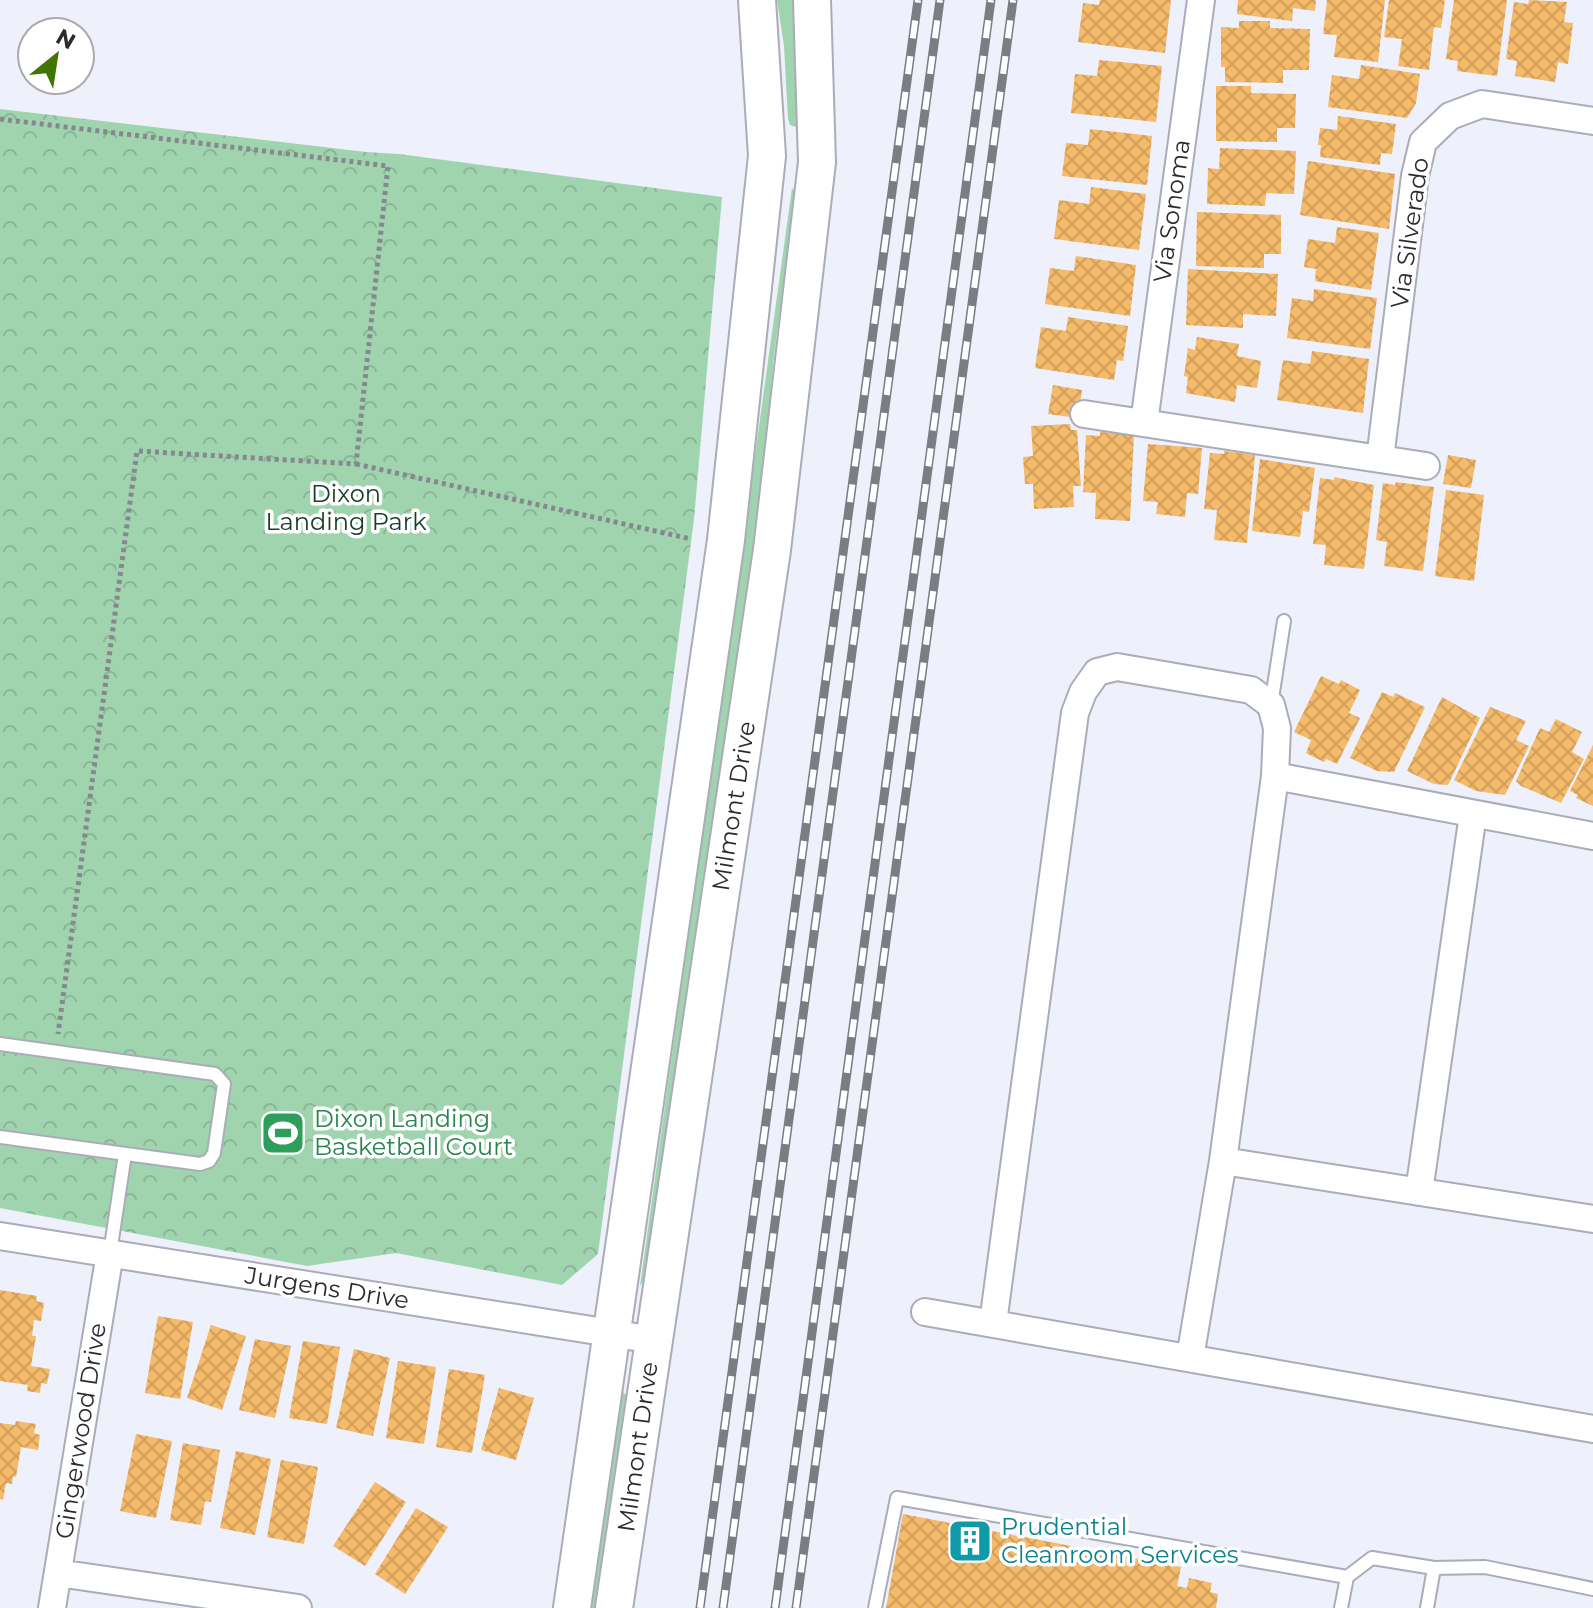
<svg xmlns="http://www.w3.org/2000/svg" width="1593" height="1608" viewBox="0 0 1593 1608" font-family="Montserrat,sans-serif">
<defs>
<pattern id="park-crowns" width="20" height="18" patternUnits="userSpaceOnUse" patternTransform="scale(2)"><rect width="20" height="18" fill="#a0d4af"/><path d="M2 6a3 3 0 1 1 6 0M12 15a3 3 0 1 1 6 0" fill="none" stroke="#8ab697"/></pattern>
<pattern id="building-cross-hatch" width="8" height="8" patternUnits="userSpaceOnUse" patternTransform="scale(2)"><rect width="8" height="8" fill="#f5ba6a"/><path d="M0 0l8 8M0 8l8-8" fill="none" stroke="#d2a05c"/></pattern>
</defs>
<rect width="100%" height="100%" fill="#eef0fc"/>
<!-- green -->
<path fill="#a0d4af" d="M777,0H799V128L790,125L788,119L784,46Z
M792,188L795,192C790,274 767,356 770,439L653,1266L640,1286Z
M623,1392L627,1396L597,1608H591L619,1405Z"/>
<!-- park -->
<path fill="url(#park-crowns)" d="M0,109L366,152L399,154L722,197L694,519L598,1254L562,1285L396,1253L307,1266L0,1208Z"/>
<!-- building -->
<path fill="url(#building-cross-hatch)" d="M1100,0H1171L1165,53L1078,42L1083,3L1099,5Z
M1238,0H1316L1315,11L1293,8L1292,21L1237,14Z
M1327,0H1385L1378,62L1334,57L1337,35L1323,34Z
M1389,0H1445L1441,28L1434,27L1429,70L1398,66L1402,39L1384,37Z
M1454,0H1507L1497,76L1457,71L1458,61L1446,59Z
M1529,0L1567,2L1564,22L1573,23L1568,64L1558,62L1555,82L1515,76L1517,61L1506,59L1514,2L1528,4Z
M1239,21H1270V28L1310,29L1309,70H1283V83L1225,82V67H1221V27L1239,28Z
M1099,60L1162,66L1156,122L1071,113L1075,74L1097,76Z
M1361,65L1420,74L1416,103L1407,118L1328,107L1332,75L1359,79Z
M1216,86H1251V93L1296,94L1295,128H1277V142L1216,141Z
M1338,116L1396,124L1392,154L1381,153L1380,165L1320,157L1321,145H1318L1320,128L1337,130Z
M1090,129L1152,136L1147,185L1062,176L1066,143L1088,145Z
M1220,148L1296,151L1294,194L1266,193L1265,206L1207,204L1208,168L1219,169Z
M1308,161L1395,174L1389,229L1300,215Z
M1091,187L1146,194L1139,250L1054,239L1059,200L1089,204Z
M1197,212L1281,215V254H1264V268L1196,266Z
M1337,227L1379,233L1371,290L1315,281L1316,269L1304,267L1308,239L1335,243Z
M1076,256L1136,265L1130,316L1045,304L1050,268L1074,271Z
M1188,269L1278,274L1276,316L1243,314V328L1186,325Z
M1314,289L1377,298L1370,349L1287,338L1292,298L1313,301Z
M1068,317L1128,326L1123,361L1117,360L1114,380L1035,368L1041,327L1066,331Z
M1197,337L1239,344L1237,356L1261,361L1257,388L1237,385L1235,402L1186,393L1188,377L1184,376L1188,348L1195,350Z
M1312,351L1369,359L1363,413L1277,400L1283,360L1310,364Z
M1053,385L1082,390L1078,418L1048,414Z
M1070,424L1071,430H1077L1081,486H1073L1074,507L1034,509L1033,484H1025L1023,457L1033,456L1031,426Z
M1100,432L1134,434L1130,521L1095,519L1096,493L1083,492L1086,435L1100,436Z
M1148,444L1202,448L1198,494L1187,493L1185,517L1156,514L1158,502L1143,501Z
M1224,451L1255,455L1247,543L1214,540L1217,510L1204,509L1210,453L1224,454Z
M1448,455L1476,460L1471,488L1443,484Z
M1260,459L1315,468L1309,512L1303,511L1300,537L1252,531Z
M1334,477L1374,485L1364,569L1324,565L1326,545L1313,544L1320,478L1334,480Z
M1396,482L1434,487L1423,571L1384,566L1387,542L1376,540L1383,483L1395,485Z
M1446,490L1484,495L1474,581L1435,576Z
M1321,676L1339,684L1341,680L1360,690L1349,713L1360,718L1337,764L1326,759L1324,762L1306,753L1311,740L1294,732Z
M1382,692L1393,697L1395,693L1425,707L1394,772L1377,771L1350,758Z
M1442,697L1480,718L1448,785L1434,784L1407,771Z
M1490,707L1526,721L1516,740L1529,746L1505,795L1476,791L1454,780Z
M1556,719L1582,732L1572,752L1584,759L1561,803L1521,786L1516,781L1540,728L1549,732Z
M1593,745V806L1576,798L1578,795L1570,791Z
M0,1290L37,1296L36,1301L44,1303L41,1321L34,1320L32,1336H36L31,1366L50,1369L47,1384L41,1383L40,1393L27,1391L28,1385L0,1381Z
M158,1316L193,1322L180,1399L145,1393Z
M211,1325L246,1336L222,1410L187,1398Z
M255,1339L291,1346L275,1418L239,1410Z
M303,1341L340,1347L327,1424L289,1418Z
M354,1349L390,1358L373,1436L336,1428Z
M398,1361L436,1367L424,1444L386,1438Z
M449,1369L485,1375L472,1453L436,1447Z
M499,1388L534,1398L516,1460L481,1450Z
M16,1421L36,1424L34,1433L40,1435L38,1450L21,1447L16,1477L13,1476L12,1484L6,1483L3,1500L0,1499V1423L15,1425Z
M136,1434L172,1441L156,1518L120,1511Z
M183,1443L220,1450L211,1502L205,1501L201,1525L170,1520Z
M236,1451L271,1459L255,1535L220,1528Z
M281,1460L318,1467L304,1544L267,1537Z
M375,1482L406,1502L365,1566L333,1546Z
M416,1508L448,1527L405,1594L375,1574Z
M903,1514L1181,1567L1177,1586L1187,1588L1189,1578L1212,1583L1210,1592L1218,1594L1216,1608H886Z"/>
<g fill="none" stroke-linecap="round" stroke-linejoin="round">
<!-- lane casing -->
<g stroke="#aaacb7" stroke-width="16">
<path id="lane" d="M1271,705L1284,621
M0,1044L215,1074L224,1084L214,1153L209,1161L200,1164L0,1137
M110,1253L125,1154
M875,1608L897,1498L1347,1577
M1341,1608L1347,1577L1372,1558L1434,1568
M1427,1608L1434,1568L1485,1567L1593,1589"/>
</g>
<!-- street casing -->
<g stroke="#aaacb7" stroke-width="30">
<path id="street" d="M1084,414L1426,466
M1144,423L1201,0
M1380,459L1415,176L1423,142L1450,116L1482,104L1593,121
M1275,776L1593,836
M1223,1161L1593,1219
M1419,1192L1473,814
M0,1236L654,1340
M925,1312L1593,1429
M993,1323L1075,713L1083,692L1097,672L1117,667L1251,690L1271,705L1277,728L1275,776L1223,1161L1190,1358
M58,1573L298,1608
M52,1608L110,1253"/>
</g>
<!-- secondary casing -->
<g stroke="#aaacb7" stroke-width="40">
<path id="secondary" d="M572,1608L726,540L767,156L757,0
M614,1608L772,550L817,162L812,0"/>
</g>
<!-- path -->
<path stroke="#868790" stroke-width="5" stroke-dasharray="4 4" stroke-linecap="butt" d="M0,119L388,166L356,464L137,451L58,1034
M356,464L691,539"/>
<!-- lane -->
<use href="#lane" stroke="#fff" stroke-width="12"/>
<!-- street -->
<use href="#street" stroke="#fff" stroke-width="26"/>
<!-- secondary -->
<use href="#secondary" stroke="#fff" stroke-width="36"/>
<!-- rail casing -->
<g stroke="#7b7c84" stroke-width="9">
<path id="rail" d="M700,1608L918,0
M723,1608L940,0
M775,1608L991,0
M796,1608L1013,0"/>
</g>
<!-- rail -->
<use href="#rail" stroke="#fff" stroke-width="6" stroke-dasharray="18" stroke-linecap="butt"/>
</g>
<!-- icons -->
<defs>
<g id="stadium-square" transform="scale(2.3)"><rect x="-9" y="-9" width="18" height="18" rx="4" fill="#2e9e5b" stroke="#fff"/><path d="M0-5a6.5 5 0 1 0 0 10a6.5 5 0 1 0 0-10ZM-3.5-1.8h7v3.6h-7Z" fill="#fff"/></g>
<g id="building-square" transform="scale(2.3)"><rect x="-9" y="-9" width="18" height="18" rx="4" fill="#0f9aa8" stroke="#fff"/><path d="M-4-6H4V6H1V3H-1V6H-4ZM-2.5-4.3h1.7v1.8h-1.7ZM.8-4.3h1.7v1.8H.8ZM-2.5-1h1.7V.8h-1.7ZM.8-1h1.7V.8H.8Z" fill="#fff"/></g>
</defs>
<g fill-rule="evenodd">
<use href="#stadium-square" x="283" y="1133"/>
<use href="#building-square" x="970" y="1541"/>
</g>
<g text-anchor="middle" stroke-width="7" stroke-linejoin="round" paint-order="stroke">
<!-- street labels -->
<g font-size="24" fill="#2a2a2f" stroke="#fff">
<text transform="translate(1172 211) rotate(-82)" y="8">Via Sonoma</text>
<text transform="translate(1410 233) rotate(-82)" y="8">Via Silverado</text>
<text transform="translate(734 806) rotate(-81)" y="8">Milmont Drive</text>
<text transform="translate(327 1288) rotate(9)" y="8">Jurgens Drive</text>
<text transform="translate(81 1431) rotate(-81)" y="8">Gingerwood Drive</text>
<text transform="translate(638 1447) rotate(-82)" y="8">Milmont Drive</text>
</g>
<!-- park labels -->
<g font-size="24" fill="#183d26" stroke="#fff">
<text x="346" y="502">Dixon<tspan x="346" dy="28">Landing Park</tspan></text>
</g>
<!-- leisure labels -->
<g font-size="24" fill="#27864d" stroke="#fff" text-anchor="start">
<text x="314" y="1127">Dixon Landing<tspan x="314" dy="28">Basketball Court</tspan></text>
</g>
<!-- culture labels -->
<g font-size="24" fill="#0d838f" stroke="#fff" text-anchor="start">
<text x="1001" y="1535">Prudential<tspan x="1001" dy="28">Cleanroom Services</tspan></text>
</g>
</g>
<!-- north arrow -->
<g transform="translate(56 56) rotate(30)"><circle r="38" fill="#ffffff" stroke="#aaaaac" stroke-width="2"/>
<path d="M0-6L14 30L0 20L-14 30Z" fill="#3f7604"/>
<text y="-12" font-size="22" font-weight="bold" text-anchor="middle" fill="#2a2a2f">N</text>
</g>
</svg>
